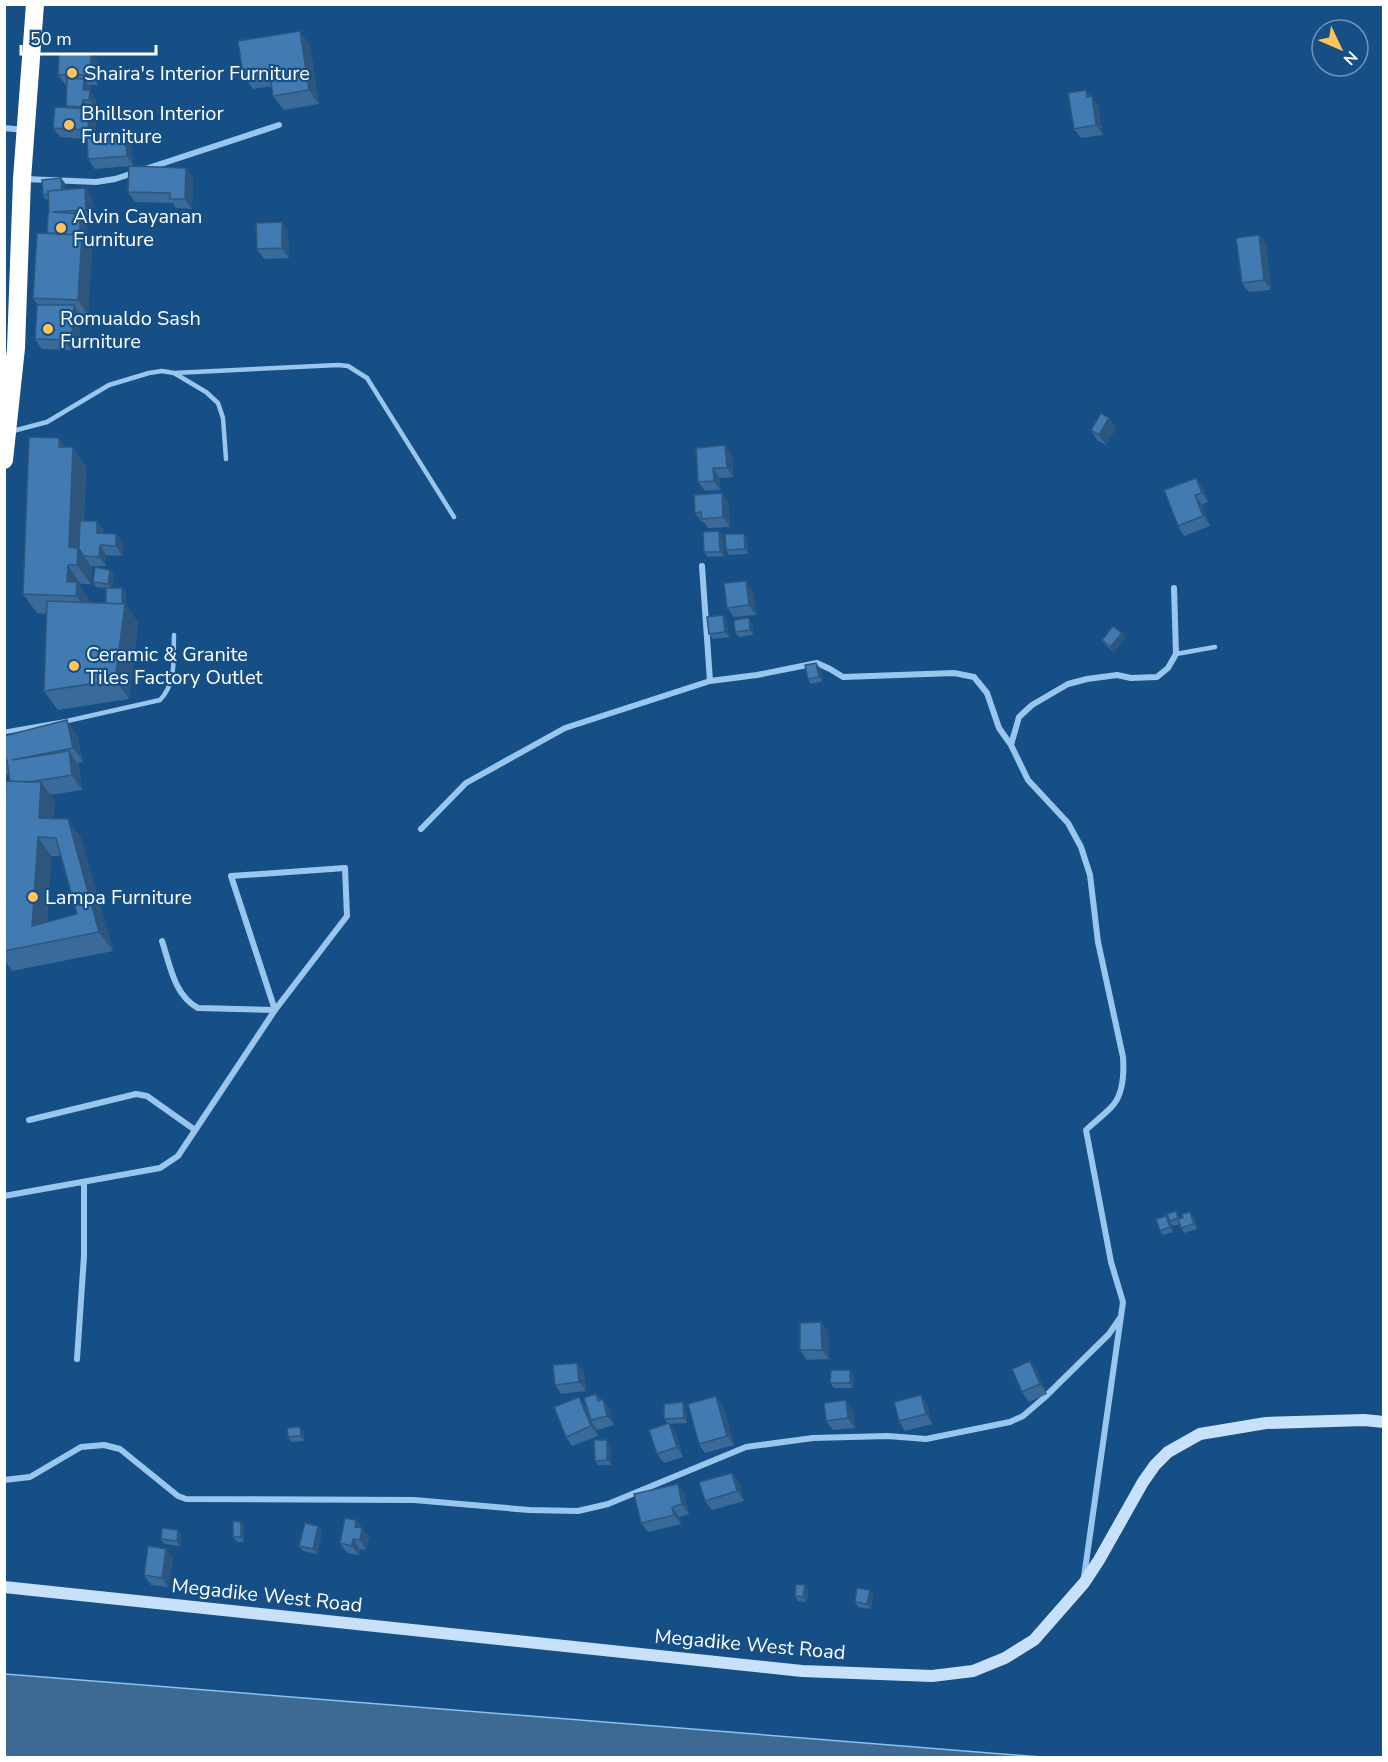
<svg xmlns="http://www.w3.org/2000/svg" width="1388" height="1762" viewBox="0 0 1388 1762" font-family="'Nunito Sans',sans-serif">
<rect width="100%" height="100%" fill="#154f86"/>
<!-- water -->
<path fill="#3e6992" stroke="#8cc2f1" stroke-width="1.5" d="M4,1674H5L1041,1757H5Z"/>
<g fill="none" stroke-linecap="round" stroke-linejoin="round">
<!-- lane -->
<path stroke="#9ac6ee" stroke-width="4.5" d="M174,373L338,365L348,366L367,378L454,517
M13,431L47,422L109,385L149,373L162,371L174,373L206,392L218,403L223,418L226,459
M1176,654L1215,647
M4,732L67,721L160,700C177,682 173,658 174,635"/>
<!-- street -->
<path stroke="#9ac6ee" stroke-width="6" d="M4,128L25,130
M25,179L96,182L115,179L279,125
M702,566L710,681
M1011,745L1019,717L1032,705L1068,684L1087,679L1117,675L1131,678L1157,677L1168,668L1176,654L1174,588
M421,829L466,783L565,728L710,681L757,675L817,663L830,669L843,677L954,673L974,677L987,693L999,728L1011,745L1028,780L1068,823L1081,847L1090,875L1098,942L1123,1057C1124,1072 1124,1091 1114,1104C1109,1111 1093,1123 1086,1130L1111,1262L1123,1302L1084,1577
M29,1120L136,1094L147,1096L195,1130
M4,1196L160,1168L178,1156L275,1010L347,916L345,868L231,876L275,1010L198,1008C174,995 170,965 162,941
M77,1359L84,1256V1182
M4,1480L30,1477L81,1447L104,1445L120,1449L178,1496L186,1499L414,1500L529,1510L578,1511L608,1504L746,1447L813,1438L888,1436L926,1439L1010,1422L1023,1416L1044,1398L1109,1334L1120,1318"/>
<!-- secondary -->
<path stroke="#c8e1fa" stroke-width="12" d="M4,1587L802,1671L932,1676L973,1671L1005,1658L1034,1640L1084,1583L1099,1560L1143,1482L1155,1465L1168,1452L1200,1434L1266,1423L1364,1420L1384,1422"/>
<!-- highway -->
<path stroke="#fff" stroke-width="18" d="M4,460L16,348L22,179L35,4"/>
</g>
<!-- wall -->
<path fill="#396a99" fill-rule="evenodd" d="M310,45L319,104L284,110L273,96L272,86L253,89L243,75Z
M98,63V85H88L91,88L90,91L96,100V110L90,109L96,118L95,138L125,135L131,145L133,166L186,168L193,178L192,209L176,208L173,203L135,202L128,192L129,166L95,169L88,159L87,139L60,137L53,128L67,108L66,106L67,84H65L58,75Z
M1086,90L1098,106L1103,135L1081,138L1074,129Z
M65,183V189L85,188L92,198L93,219L84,220L87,224V242L92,249L88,315L80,314L79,343L71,342V350L42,349L35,339L38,305L33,298L47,233L49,213L48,199L46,200L43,195Z
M288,232L289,258L264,259L257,249Z
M1259,235L1266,244L1271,290L1249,292L1242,283Z
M1109,418L1116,428L1106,445L1097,440L1091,430Z
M59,438L65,447L86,466L84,521L104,531V533L116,534L123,543L122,556L106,555V566H91V584H81V588L90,601V603H106V588L96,587L93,582L114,574L112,588H122L126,593V605L138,623L129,699L58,710L44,691L47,614L37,613L23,594Z
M696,448L732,455L733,477L720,478V490L705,491L698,482Z
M1203,488L1208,502L1202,505L1210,526L1184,536L1178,526L1164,490Z
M728,502L730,527L708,528L704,522H702L695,513Z
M719,531L723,536L724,556L708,557L704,552Z
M747,538L748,554L729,555L726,550Z
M753,590L756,615L734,617L727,608Z
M723,615L726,620L729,637L713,639L709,634Z
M752,623L753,635L739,637L735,632Z
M1122,633L1125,638L1114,652L1105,645L1102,640Z
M816,663L820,668L823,681L811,684L808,679Z
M77,735L83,762L77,763L79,766L82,790L50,795L55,801L53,818L81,838L113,951L12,971L4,960V827L10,781L9,775L8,776L4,771V736ZM51,856H61L77,914L47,922Z
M1176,1211L1180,1219L1183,1218L1190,1212L1194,1217L1197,1229L1184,1233L1181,1228L1180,1224L1173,1226L1170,1221Z
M1170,1221L1173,1232L1163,1235L1160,1231Z
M821,1322L828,1332L829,1359L807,1360L800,1350Z
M1030,1361L1037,1371L1047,1394L1029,1402L1022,1392Z
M577,1363L584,1372L586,1391L561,1394L555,1385Z
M854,1375L853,1388H834L830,1383Z
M596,1394L600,1400L603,1399L609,1409L614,1425L597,1430L593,1423L598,1436L572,1446L566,1437L579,1397L586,1407L589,1413Z
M921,1395L927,1405L932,1424L905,1431L899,1421Z
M683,1402L686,1407L687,1423L669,1424L676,1433L683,1457L664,1463L657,1454L668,1424L664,1419Z
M723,1406L734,1445L705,1453L699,1444Z
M853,1410L855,1428L833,1430L826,1421Z
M303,1432L304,1441L291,1442L288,1437Z
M610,1445L611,1465H598L595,1461Z
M739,1482L744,1501L712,1510L705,1501Z
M684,1493L689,1514L679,1517L681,1524L648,1532L641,1523Z
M356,1520L369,1537L366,1550L360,1549L359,1555L347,1553L340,1543Z
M241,1522L244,1526V1542H237L233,1537Z
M318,1526L322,1531L317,1554L303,1551L299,1546Z
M178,1530L181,1534L180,1546L164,1544L161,1539Z
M173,1558L168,1587L151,1585L144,1575Z
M805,1585L808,1590L807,1602L798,1601L795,1596Z
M870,1590L873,1595L871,1609L858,1607L855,1602Z"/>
<!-- shaded-wall -->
<path fill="#2e567d" d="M300,31L310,45L319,104L309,90Z
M91,53L98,63V85L91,75Z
M84,79L91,88L90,91L96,100V110L83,90Z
M1086,90L1098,106L1103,135L1096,125L1087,97Z
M83,100L96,118L95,139L88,130L89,116L82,107Z
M125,135L131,145L133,166L127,156Z
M186,168L193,178L192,209L185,199Z
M61,178L65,183L66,198L62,193Z
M85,188L92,198L93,219L86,210Z
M80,214L87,224V242L92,249L88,315L78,300Z
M282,222L288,232L289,258L282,248Z
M1259,235L1266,244L1271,290L1264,280Z
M74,305L80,315L79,343L72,333Z
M64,333L71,342V350L64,340Z
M1109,418L1116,428L1106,445L1099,435Z
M59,438L72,457L73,447L86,466L82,554L92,567L91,584L77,565L69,547L59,447Z
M725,445L732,455L733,477L727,468Z
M713,468L720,478V490L714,481Z
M1196,478L1203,488L1208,502L1202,493Z
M722,493L728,502L730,527L723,517Z
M1195,495L1202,505L1210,526L1203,516Z
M97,521L104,531V543L97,533Z
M719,531L723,536L724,556L720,552Z
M116,534L123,543L122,556L116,546Z
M744,534L747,538L748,554L745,549Z
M100,545L106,555V566L99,557Z
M68,565L81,584V588L90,601V615L67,582Z
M110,570L114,574L112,589L108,584Z
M746,581L753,590L756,615L749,605Z
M122,588L126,593V605L138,623L129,699L115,680L122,604Z
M723,615L726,620L729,637L725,632Z
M749,618L752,623L753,635L750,630Z
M1122,633L1125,638L1114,652L1110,647Z
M816,663L820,668L823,681L819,677Z
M67,720L77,735L83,762L73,748Z
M69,751L79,766L82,790L72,775Z
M41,782L55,801L52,837L39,818Z
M68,819L81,838L113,951L99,932Z
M38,837L51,856L45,943L32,926Z
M1190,1212L1194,1217L1197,1229L1194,1224Z
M1166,1216L1170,1221L1173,1232L1170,1227Z
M821,1322L828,1332L829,1359L822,1350Z
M1030,1361L1037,1371L1047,1394L1040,1384Z
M577,1363L584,1372L586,1391L579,1382Z
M850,1370L854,1375L853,1388L850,1383Z
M921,1395L927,1405L932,1424L926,1414Z
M716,1396L723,1406L734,1445L727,1436Z
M579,1397L586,1407L591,1420L598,1436L591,1426Z
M603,1399L609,1409L614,1425L607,1416Z
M846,1400L853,1410L855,1428L848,1418Z
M683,1402L686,1407L687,1423L684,1418Z
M669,1423L676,1433L683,1457L677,1447Z
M300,1427L303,1432L304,1441L301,1436Z
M607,1440L610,1445L611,1465L607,1460Z
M732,1473L739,1482L744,1501L737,1491Z
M678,1484L684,1493L689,1514L682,1504Z
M672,1507L679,1517L681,1524L674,1515Z
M356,1520L369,1537L366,1550L360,1540L355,1527Z
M241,1522L244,1526V1542L241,1537Z
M318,1526L322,1531L317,1554L313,1549Z
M178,1530L181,1534L180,1546L177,1541Z
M353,1539L360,1549L359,1555L352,1546Z
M166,1549L173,1558L168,1587L162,1578Z
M805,1585L808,1590L807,1602L803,1597Z
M870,1590L873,1595L871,1609L867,1604Z"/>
<!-- building -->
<path fill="#427bb2" stroke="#2e567d" stroke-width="1.5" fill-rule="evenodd" d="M300,31L309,90L273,96L269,70L243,75L238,41Z
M59,53H91V75H58Z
M67,78L84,79L83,90H90L89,100H83L82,107L66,106Z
M1086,90L1087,97L1092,96L1096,125L1074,129L1068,93Z
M55,107L89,109L88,130L53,128Z
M125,135L127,156L88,159L87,138Z
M129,166L186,168L185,199H170V193L128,192Z
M61,178L62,190L48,191V194L43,195L42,180Z
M85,188L86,210L52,212L80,214V235L47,233L48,213H49L48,191Z
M282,222V248L257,249L256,223Z
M37,233L82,235L78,300L33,298Z
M1259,235L1264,280L1242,283L1236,238Z
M37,305H74L72,333H64V340L35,339Z
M1101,413L1109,418L1099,435L1091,430Z
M29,437L59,438V447H73L69,547L78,548L77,565H68L67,582H77L76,596L23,594Z
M725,445L727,468H713L714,481L698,482L696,448Z
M1196,478L1202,493L1195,495L1203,516L1178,526L1164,490Z
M722,493L723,517L702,519L701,512L695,513L694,495Z
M80,521H97V533L116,534V546L100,545L99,557L84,556L79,549Z
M719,531L720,552H704L703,532Z
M725,534H744L745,549L726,550Z
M95,567L110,570L108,584L93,582Z
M746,581L749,605L727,608L724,583Z
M106,588H122V604L106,603Z
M47,601L125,604L115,680L44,691Z
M723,615L725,632L709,634L707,617Z
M749,618L750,630L735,632L734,620Z
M1113,626L1122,633L1110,647L1102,640Z
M816,663L819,677L808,679L805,665Z
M67,720L73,748L12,760L69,751L72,775L29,782L10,781L7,760H4V736Z
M6,781L41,782L39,818L68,819L99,932L4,951V827ZM38,837L56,838L77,914L32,926Z
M1176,1211L1178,1218L1170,1221L1167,1214Z
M1190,1212L1194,1224L1181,1228L1178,1219L1183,1218L1182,1214Z
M1166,1216L1170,1227L1160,1231L1156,1219Z
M821,1322L822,1350H800V1323Z
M1030,1361L1040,1384L1022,1392L1012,1369Z
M577,1363L579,1382L555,1385L553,1365Z
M831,1370H850V1383H830Z
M596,1394L598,1401L603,1399L607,1416L591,1420L584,1398Z
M921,1395L926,1414L899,1421L894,1402Z
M716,1396L727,1436L699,1444L688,1404Z
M579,1397L591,1426L566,1437L554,1407Z
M846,1400L848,1418L826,1421L824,1403Z
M683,1402L684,1418L664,1419V1404Z
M669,1423L677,1447L657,1454L649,1430Z
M300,1427L301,1436L288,1437L287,1428Z
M594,1440H607V1460L595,1461Z
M732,1473L737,1491L705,1501L699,1482Z
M678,1484L682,1504L672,1507L674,1515L641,1523L634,1494Z
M345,1518L356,1520L355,1527L362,1528L360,1540L353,1539L352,1546L340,1543Z
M233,1521L241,1522V1537H233Z
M305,1523L318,1526L313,1549L299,1546Z
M162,1528L178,1530L177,1541L161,1539Z
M148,1546L166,1549L162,1578L144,1575Z
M796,1584L805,1585L803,1597L795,1596Z
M857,1588L870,1590L867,1604L855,1602Z"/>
<!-- markers -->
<g fill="#ffc358" stroke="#154f86" stroke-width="2">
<circle cx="72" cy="73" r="6"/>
<circle cx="69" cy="125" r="6"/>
<circle cx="61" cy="228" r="6"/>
<circle cx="48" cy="329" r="6"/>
<circle cx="74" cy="666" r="6"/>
<circle cx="33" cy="897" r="6"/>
</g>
<g text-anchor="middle" stroke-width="4.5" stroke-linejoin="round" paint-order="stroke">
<!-- poi labels -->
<g font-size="20" fill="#fff" stroke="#154f86" text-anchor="start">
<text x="84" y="80">Shaira's Interior Furniture</text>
<text x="81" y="120">Bhillson Interior<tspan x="81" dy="23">Furniture</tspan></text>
<text x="73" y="223">Alvin Cayanan<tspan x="73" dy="23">Furniture</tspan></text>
<text x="60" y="325">Romualdo Sash<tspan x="60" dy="23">Furniture</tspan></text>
<text x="86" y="661">Ceramic &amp; Granite<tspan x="86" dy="23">Tiles Factory Outlet</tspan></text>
<text x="45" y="904">Lampa Furniture</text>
</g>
<!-- street labels -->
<g font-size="20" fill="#fff" stroke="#154f86">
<text transform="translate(267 1595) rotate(6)" y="7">Megadike West Road</text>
<text transform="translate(750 1644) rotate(5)" y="7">Megadike West Road</text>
</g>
</g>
<!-- border -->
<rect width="1388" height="1762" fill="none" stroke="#ffffff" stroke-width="12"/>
<!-- north arrow -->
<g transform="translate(1340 48) rotate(134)"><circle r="28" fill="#154f86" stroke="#7395b6" stroke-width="1.5"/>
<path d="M0-4.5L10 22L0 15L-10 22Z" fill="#ffc358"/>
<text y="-9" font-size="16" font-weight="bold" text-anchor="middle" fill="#ffffff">N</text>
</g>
<!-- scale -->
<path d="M21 45v9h135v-9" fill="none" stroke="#ffffff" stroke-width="3"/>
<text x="30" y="45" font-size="18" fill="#ffffff" stroke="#154f86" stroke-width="4.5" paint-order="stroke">50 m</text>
</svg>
